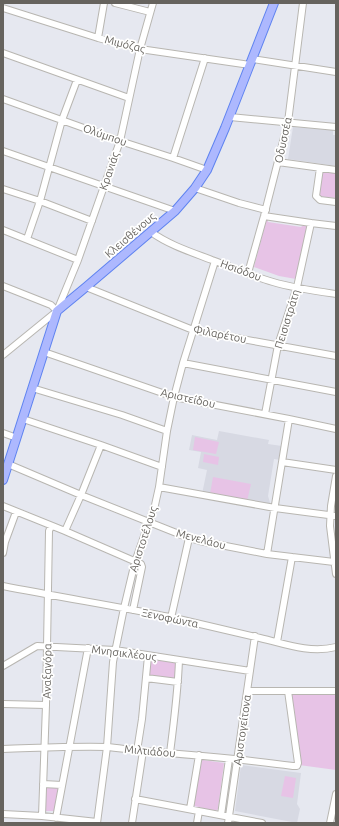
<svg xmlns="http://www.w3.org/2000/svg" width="339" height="826" viewBox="0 0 339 826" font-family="Ubuntu,sans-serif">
<rect width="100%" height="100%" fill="#e6e8f0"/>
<!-- education -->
<path fill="#d7d9e3" d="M293,127L333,130V135H336V166L288,159Z
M219,431L269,440L268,444L282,446L281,460L274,459L268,496L271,506L202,494L207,470L198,468L201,452L189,450L192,435L217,440Z
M241,765L301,773L297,804L300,809L297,823L235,811Z"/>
<!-- green -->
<path fill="#e7c3e6" d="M326,171H336V198L318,196L322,173H324Z
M267,218L270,219L268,220V222L301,227L306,223L308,224L296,279L279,276L254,267Z
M195,437L219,442L216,454L193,450Z
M204,454L219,457L218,465L203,462Z
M213,477L251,484L247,501L210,494Z
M150,659L176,663L175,679L148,676Z
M336,692V770L299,765L289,693Z
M201,760H203L224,763L218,809L216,811L194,806Z
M285,776L296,778L293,798L281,796Z
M46,786H60L55,811H46Z"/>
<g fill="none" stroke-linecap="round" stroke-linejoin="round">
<!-- minor casing -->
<g stroke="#b8b6b1" stroke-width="8">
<path id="minor" d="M115,3L150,12
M3,8L98,38L140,49L250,65
M98,38L104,3
M3,53L129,98
M252,59L336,72
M3,99L120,141L173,158L207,170
M230,117L336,127
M3,151L175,211
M173,158L205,58
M278,162L336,170
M320,168L316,196L320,200L336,202
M195,188L239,203L266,210
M3,189L40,201L92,221
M264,216L311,223L336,226
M3,230L78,260
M151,232C169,245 191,252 212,260C232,267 252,276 273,282C293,288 315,291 336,294
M27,239L40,201L62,120L77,80
M248,273L264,216L288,122L303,3
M3,286L51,305L57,311
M86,287L193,330L336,356
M44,352L174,397L289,419L336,429
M3,355L57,311L78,260L120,141L140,49L153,3
M183,363L336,392
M32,388L122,415L167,431
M265,414L278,345L297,287L311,223
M23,419L101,445L162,467
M3,433L17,438
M282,462L336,470
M8,464L81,495L189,538L200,541L267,554L334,562
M336,476L331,506L330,526L336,574
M159,487L275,508L336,516
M3,506L65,531L141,564L142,567L133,610
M65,531L81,495L101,445
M3,553L5,542L16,512
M267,554L289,419
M3,586C59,597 115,606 170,617C199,624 227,630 256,637C282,643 309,654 336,647
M171,618L189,538
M277,642L292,557
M3,666L37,646L115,650L250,671
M146,678L178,682
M247,691H336
M3,704L46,705
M3,749C38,748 73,746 107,747C119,748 131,750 144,751C194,755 243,759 293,766H297L298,763L288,691
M137,751L142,719L148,656
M170,753C174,722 178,691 179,660
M43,784L62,785
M135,799L262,823
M190,809L199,755
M3,814L42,816L97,822
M221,815L229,759
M42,816L46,705L49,531L51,526
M56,818L88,648
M97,823L107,747L113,662L124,608L135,562L155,505L159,487L167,431L174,397L183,363L215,261
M132,823L143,751
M197,823L199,811
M228,823L255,636
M330,823L336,794"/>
</g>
<!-- major casing -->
<g stroke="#5f83f0" stroke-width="10">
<path id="major" d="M3,480L57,311L86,287L175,211L195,188L207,170L225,128L274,3"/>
</g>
<!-- minor -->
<use href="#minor" stroke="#fff" stroke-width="6"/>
<!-- major -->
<use href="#major" stroke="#adb8fe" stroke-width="8"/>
</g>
<g text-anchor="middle" stroke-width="3.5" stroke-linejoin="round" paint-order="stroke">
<!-- street labels -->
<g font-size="11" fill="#66635e" stroke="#fff">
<text transform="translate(125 44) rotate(14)" y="4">Μιμόζας</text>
<text transform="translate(105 135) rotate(19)" y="4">Ολύμπου</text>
<text transform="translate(283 140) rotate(-78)" y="4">Οδυσσέα</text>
<text transform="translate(109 171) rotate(-71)" y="4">Κρανιάς</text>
<text transform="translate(130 235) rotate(-41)" y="4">Κλεισθένους</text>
<text transform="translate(241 270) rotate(20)" y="4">Ησιόδου</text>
<text transform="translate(287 319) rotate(-73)" y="4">Πεισιστράτη</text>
<text transform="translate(220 334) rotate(11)" y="4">Φιλαρέτου</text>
<text transform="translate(188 398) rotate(13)" y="4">Αριστείδου</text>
<text transform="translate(143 539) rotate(-72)" y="4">Αριστοτέλους</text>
<text transform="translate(201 539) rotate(15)" y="4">Μενελάου</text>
<text transform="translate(170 618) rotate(12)" y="4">Ξενοφώντα</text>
<text transform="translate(124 653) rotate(7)" y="4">Μνησικλέους</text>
<text transform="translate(47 671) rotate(-89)" y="4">Αναξαγόρα</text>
<text transform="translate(242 730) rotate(-82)" y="4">Αριστογείτονα</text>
<text transform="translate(150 751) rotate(5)" y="4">Μιλτιάδου</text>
</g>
</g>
<!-- border -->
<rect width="339" height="826" fill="none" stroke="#66635e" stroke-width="8"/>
</svg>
